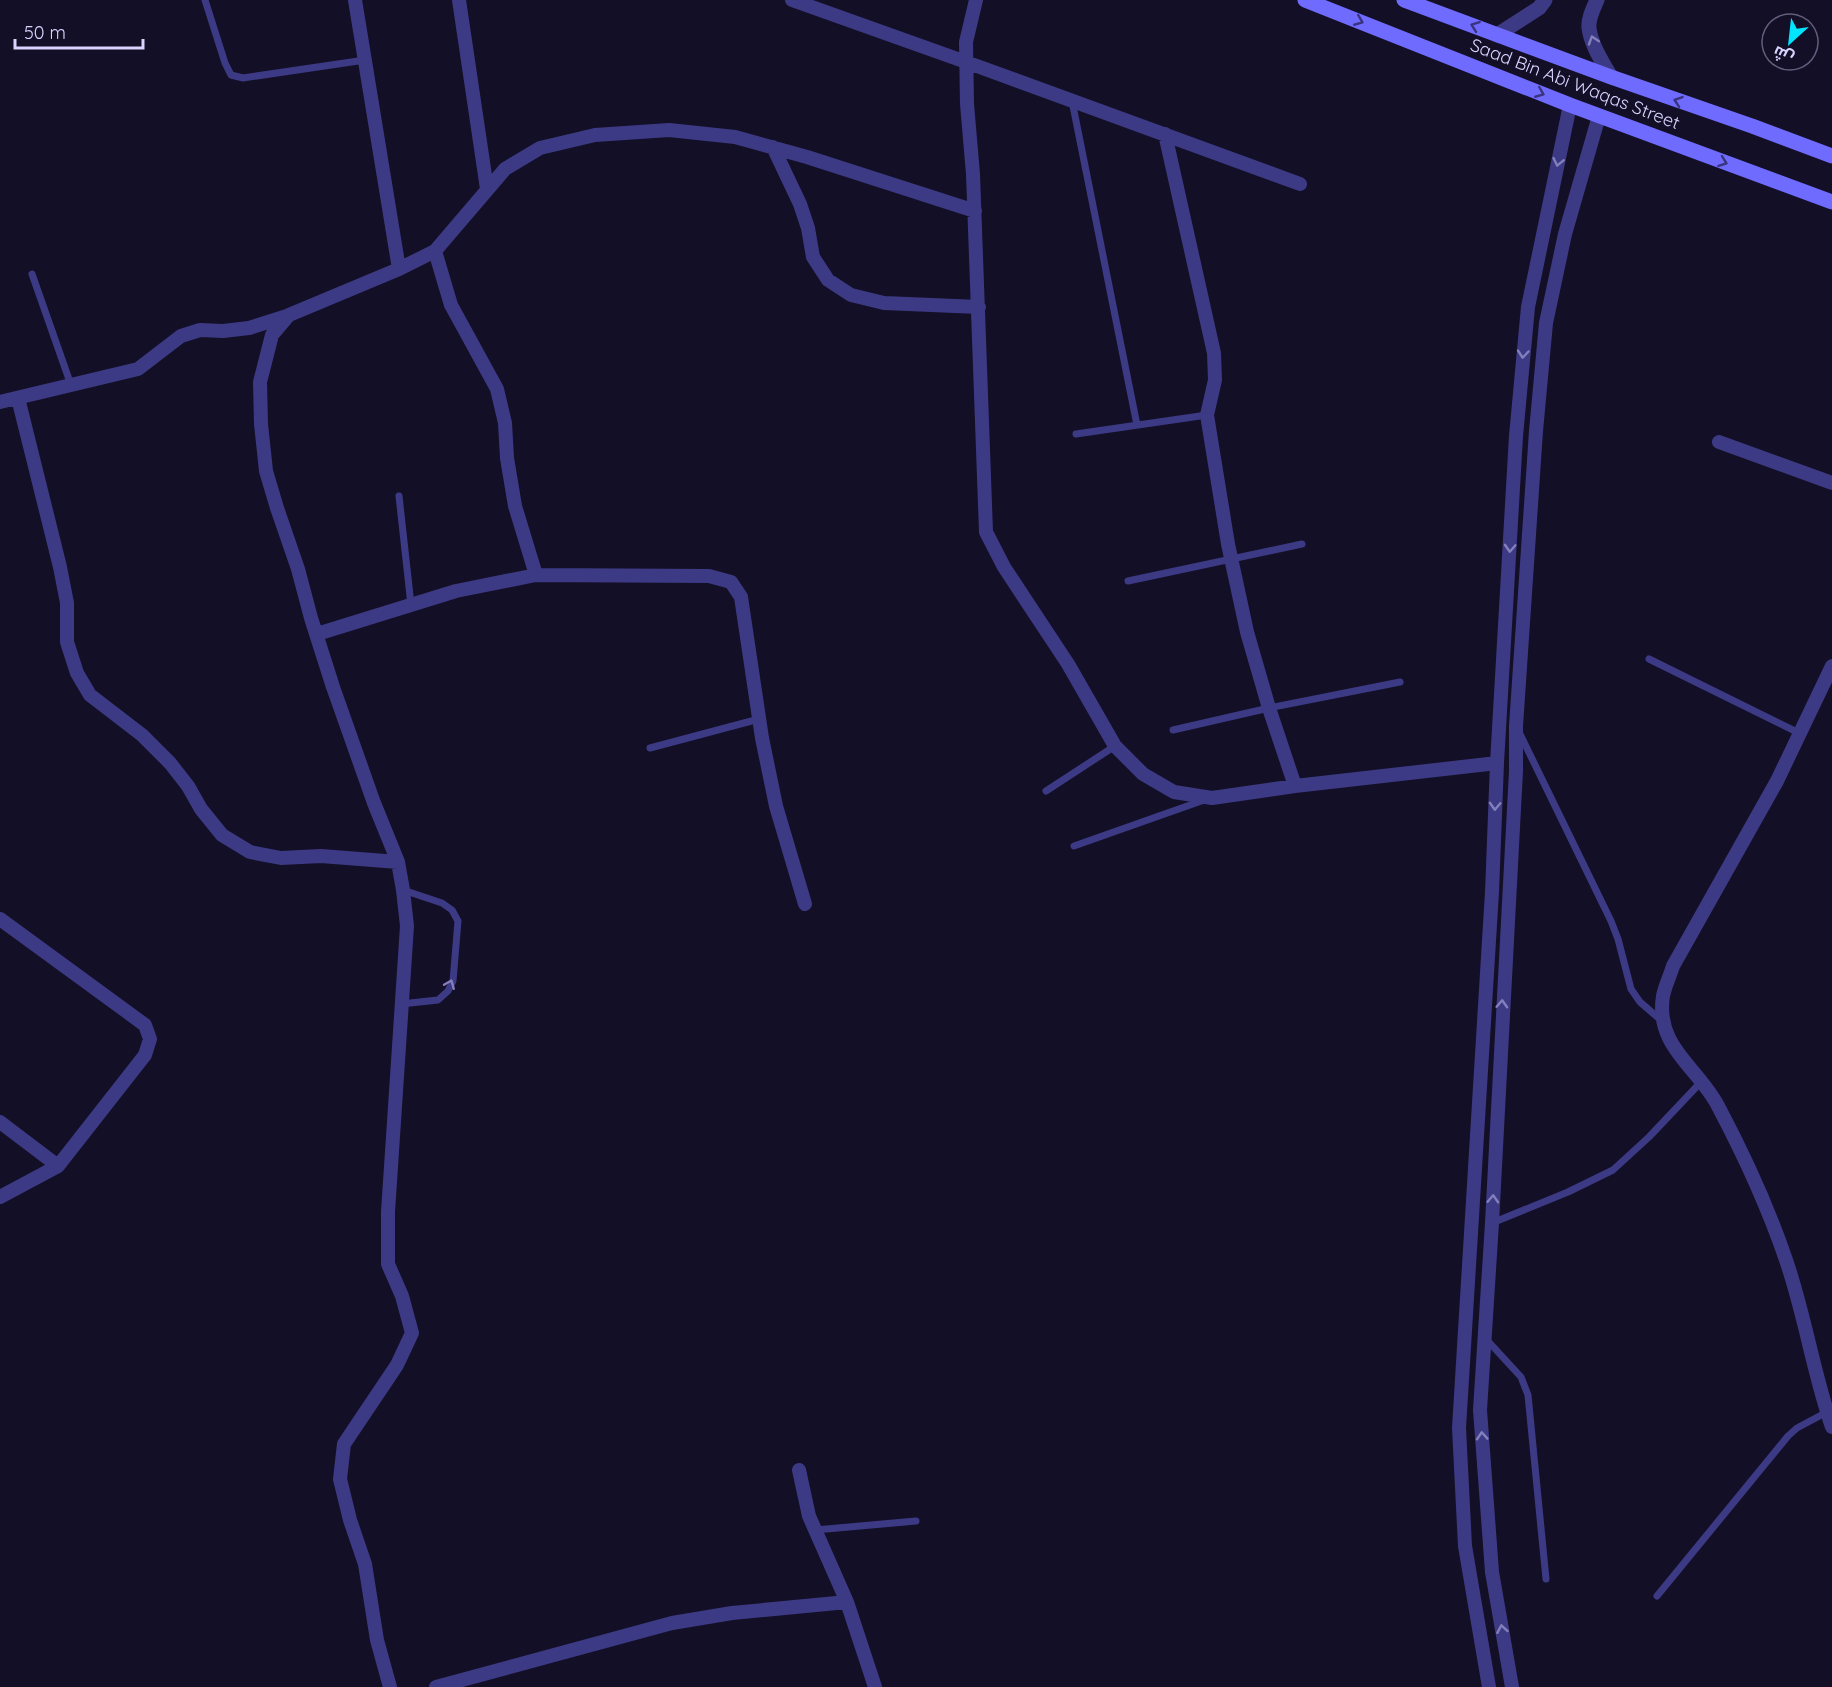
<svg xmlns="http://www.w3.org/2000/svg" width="1832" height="1687" viewBox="0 0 1832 1687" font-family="Quicksand,Cairo,sans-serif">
<rect width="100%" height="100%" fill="#130f26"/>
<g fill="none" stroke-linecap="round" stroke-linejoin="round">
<!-- service -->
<path stroke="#3d3a85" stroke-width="7" d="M205,0L225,63L231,75L243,78L365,60
M1072,101L1137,425
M32,274L71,385
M1076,434L1207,415
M399,496L411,605
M1128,581L1302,544
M1649,659L1799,733
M1173,730L1269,708L1400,682
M1520,734L1611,921L1618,939L1631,989L1640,1002L1662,1021
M650,748L759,719
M1046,791L1115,746
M1074,846L1207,799
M401,1004L438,1000L448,991L453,981L458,921L452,910L442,903L403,890
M1492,1223L1568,1192L1613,1170L1649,1137L1702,1081
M1486,1339L1521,1377L1528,1395L1546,1579
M815,1530L916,1521
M1657,1596L1788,1436L1797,1428L1827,1412"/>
<!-- minor -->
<path stroke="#3d3a85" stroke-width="14" d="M355,0L399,269L289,315L272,335L260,382L261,424L266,471L277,508L298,569L311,618L333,687L374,803L398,862L403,890L407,926L388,1212V1264L402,1296L412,1333L397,1365L344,1444L340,1479L350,1520L365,1564L377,1640L390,1687
M459,0L487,189
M792,0L966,62L1300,184
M976,0L966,42L967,104L973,174L986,532L1004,567L1068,664L1115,746L1143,774L1174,792L1212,798L1295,786L1497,763
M1165,134L1214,353L1215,380L1207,415L1228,544L1247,632L1269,708L1295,786
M773,147L800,204L808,228L813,257L828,280L851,295L884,303L979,307
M435,251L451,305L497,389L505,423L507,458L515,506L536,575
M399,269L435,251L505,169L540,148L595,135L669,130L735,137L807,157L975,211
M18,398L60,567L67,603V642L77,673L90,695L142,735L170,763L188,786L201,809L222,835L250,852L281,858L321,856L398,862
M0,402L138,369L181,336L200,330L223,331L249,328L287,316
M1719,442L1832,483
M317,634L456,591L536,575L709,576L731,582L741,597L762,738L776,806L805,904
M1832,666L1777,781L1673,966C1670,976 1665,986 1663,996C1655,1047 1698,1067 1718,1106C1744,1155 1768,1207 1786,1260C1805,1315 1813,1372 1832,1427
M0,919L145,1025L150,1039L145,1055L58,1166L0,1197
M0,1122L58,1166
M799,1470L809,1516L847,1602
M436,1687L672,1623L732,1613L847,1602L875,1687
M1489,1687L1465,1546L1459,1428L1492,892L1497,763L1516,436L1528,307L1570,105
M1512,1687L1492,1572L1480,1410L1492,1223L1516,771V726L1536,431L1546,323L1565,234L1599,116"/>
<!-- tertiary -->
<path stroke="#3d3a85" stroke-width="15" d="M1597,0C1593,9 1588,19 1589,28C1591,45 1603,63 1611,77
M1497,35L1539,8L1545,0"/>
<!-- secondary -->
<path stroke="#6f6bff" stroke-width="15" d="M1305,0L1570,105L1832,202
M1404,0L1611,77L1752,126L1832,156"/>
</g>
<!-- one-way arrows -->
<defs><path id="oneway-chevron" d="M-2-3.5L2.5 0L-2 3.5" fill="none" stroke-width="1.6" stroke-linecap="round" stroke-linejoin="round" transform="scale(1.5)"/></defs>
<g stroke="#38347d">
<use href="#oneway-chevron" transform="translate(1359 21) rotate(22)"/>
<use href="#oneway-chevron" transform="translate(1475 26) rotate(-160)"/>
<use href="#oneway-chevron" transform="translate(1540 93) rotate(22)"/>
<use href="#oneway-chevron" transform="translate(1678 101) rotate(-161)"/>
<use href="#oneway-chevron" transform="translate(1723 162) rotate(20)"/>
</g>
<g stroke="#837fbc">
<use href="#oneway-chevron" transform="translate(1593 40) rotate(-108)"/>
<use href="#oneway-chevron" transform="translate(1558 162) rotate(102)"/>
<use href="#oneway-chevron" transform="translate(1523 354) rotate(95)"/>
<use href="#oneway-chevron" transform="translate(1510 548) rotate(93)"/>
<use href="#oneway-chevron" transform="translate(1495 806) rotate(92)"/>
<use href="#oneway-chevron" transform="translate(450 984) rotate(-68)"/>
<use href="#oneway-chevron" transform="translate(1502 1004) rotate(-87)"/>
<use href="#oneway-chevron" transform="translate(1493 1199) rotate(-87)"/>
<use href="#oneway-chevron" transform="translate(1482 1436) rotate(-94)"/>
<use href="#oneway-chevron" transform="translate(1502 1629) rotate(-100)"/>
</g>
<g text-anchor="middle" stroke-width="6" stroke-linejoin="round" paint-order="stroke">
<!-- street labels -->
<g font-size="18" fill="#d9d4ff" stroke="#130f26">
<text transform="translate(1575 84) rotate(21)" y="6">Saad Bin Abi Waqas Street</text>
</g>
</g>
<!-- north arrow -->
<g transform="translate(1790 42) rotate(207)"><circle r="28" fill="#130f26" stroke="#625e7d" stroke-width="1.5"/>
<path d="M0-4.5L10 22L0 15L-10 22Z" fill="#00e5ff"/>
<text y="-9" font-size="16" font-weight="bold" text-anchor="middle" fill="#d9d4ff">ش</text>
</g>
<!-- scale -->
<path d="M15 39v9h128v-9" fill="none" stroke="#d9d4ff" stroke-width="3"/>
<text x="24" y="39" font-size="18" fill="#d9d4ff" stroke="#130f26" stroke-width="4.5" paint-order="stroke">50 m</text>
</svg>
